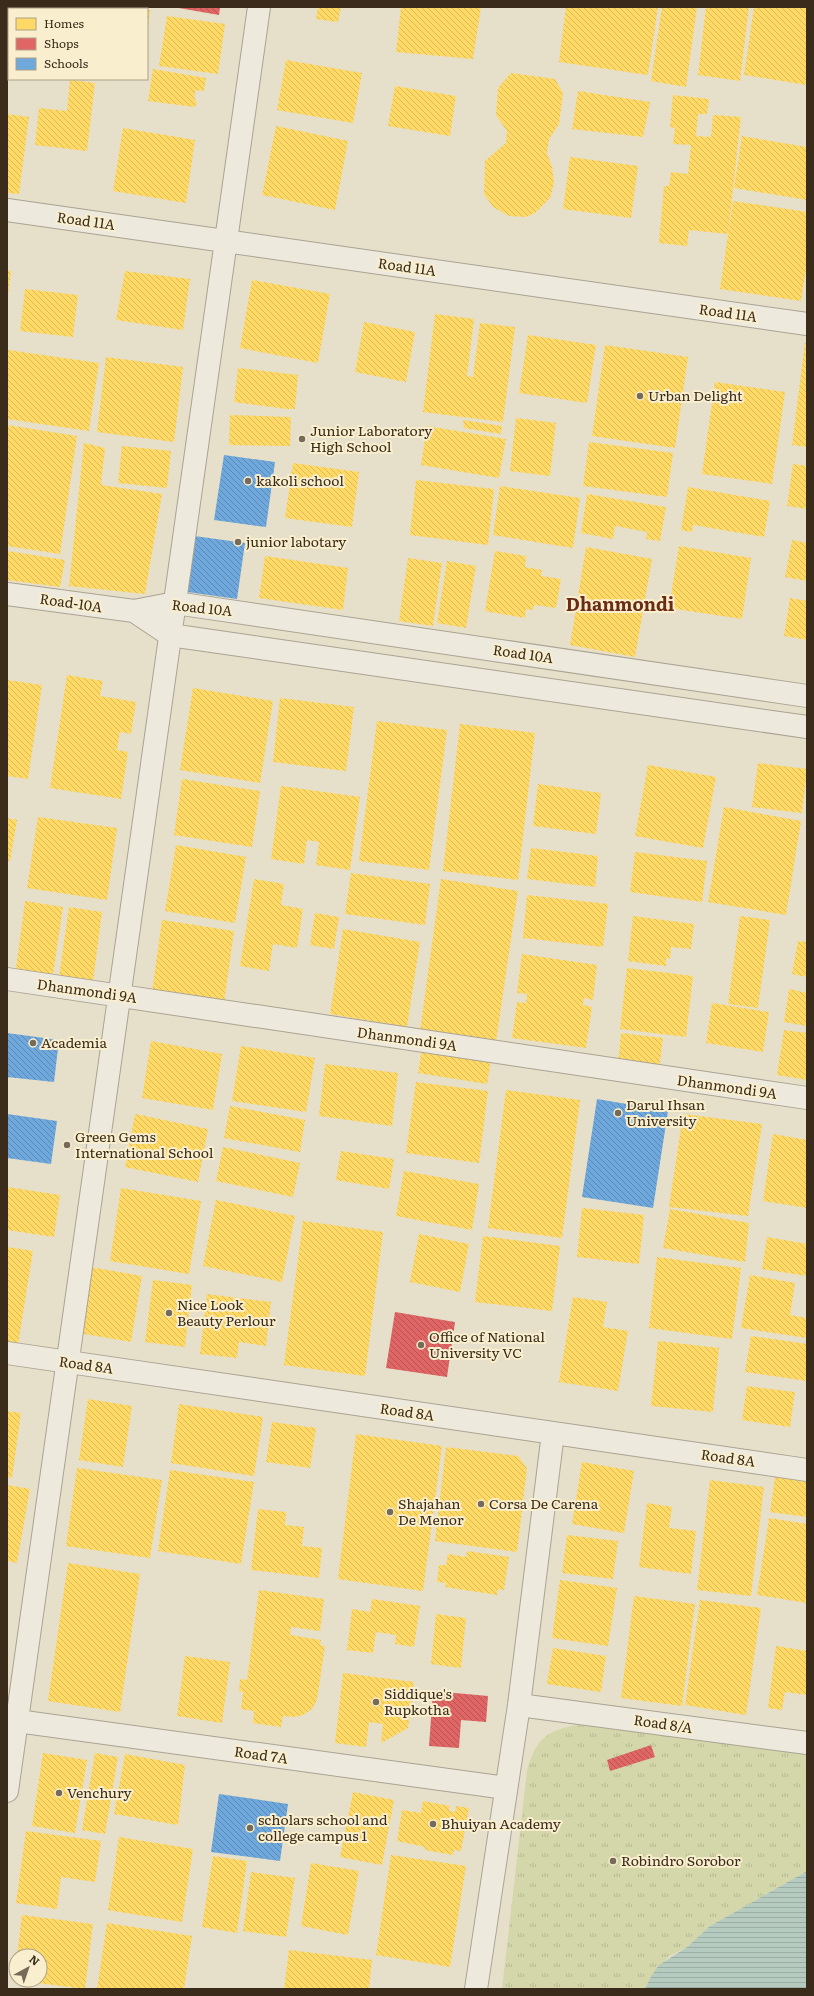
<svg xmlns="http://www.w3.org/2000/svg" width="814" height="1996" viewBox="0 0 814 1996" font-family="Literata,serif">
<defs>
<pattern id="park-tufts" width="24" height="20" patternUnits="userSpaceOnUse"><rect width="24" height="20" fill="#d4d7aa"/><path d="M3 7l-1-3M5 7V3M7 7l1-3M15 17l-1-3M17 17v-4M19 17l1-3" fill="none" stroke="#b7b992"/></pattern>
<pattern id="water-rules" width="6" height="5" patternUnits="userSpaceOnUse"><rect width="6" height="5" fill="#b6cbbf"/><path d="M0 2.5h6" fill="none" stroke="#9daea4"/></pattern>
<pattern id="homes-back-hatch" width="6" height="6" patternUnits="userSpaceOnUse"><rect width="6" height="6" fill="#ffd966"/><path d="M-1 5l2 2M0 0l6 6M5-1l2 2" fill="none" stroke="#dbba58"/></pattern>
<pattern id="shops-back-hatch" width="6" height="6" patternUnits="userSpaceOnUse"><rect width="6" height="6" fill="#e06666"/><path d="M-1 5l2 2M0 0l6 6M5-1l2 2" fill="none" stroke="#b75453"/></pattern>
<pattern id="schools-back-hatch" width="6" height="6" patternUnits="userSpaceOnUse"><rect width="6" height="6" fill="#6fa8dc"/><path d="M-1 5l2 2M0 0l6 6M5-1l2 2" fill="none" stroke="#5c89b2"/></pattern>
</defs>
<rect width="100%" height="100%" fill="#e6dfc9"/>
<!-- park -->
<path fill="url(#park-tufts)" d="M576,1725L807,1750V1871L710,1926L687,1947L668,1957L650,1978L645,1989H502L527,1771C535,1741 545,1731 576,1725Z"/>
<!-- water -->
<path fill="url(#water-rules)" d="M807,1871V1989H645L650,1978L659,1965L687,1947L710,1926Z"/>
<!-- homes -->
<path fill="url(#homes-back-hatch)" d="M73,7H120L129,8L73,9Z
M318,7H341L338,22L316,19Z
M401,7H481L473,59L396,52Z
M566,7H658L648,75L559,62Z
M662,7H697L686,87L651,81Z
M706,7H749L740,81L698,75Z
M754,7H807V85L744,75Z
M147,10H150L148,29L147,28Z
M167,16L225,24L218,74L159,66Z
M286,60L362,73L353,123L277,110Z
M153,69L206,78L204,91L196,90L194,96L197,104L194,107L148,101Z
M511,73L555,79L563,93L559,124L549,139L547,153L552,167L554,183L550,198L535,213L526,217L509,216L493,207L484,194L485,161L506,143L507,131L496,115L498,88Z
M70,80L95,83L87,151L35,145L39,108L67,111Z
M395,86L456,96L450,136L388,126Z
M578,91L650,102L643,137L572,129Z
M673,95L709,99L707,114H698L696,136L711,137L713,115L741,117L728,234L689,230L687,246L659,243L664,186H669L671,172L688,174L691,145L673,144L675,128L670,127Z
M7,114L29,117L19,194L7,193Z
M276,126L348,141L335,210L262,195Z
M123,128L195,140L186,203L113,191Z
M742,136L807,147V200L734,188Z
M570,157L638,166L631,218L563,209Z
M733,201L807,212V262L801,301L720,289Z
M7,270L11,271L8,296H7Z
M125,271L190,279L183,330L116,320Z
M252,280L330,294L318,363L240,348Z
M25,289L78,295L73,337L20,331Z
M435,314L474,319L467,376L473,377L480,323L515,327L503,422L423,412Z
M364,322L415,332L406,382L355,372Z
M528,335L596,345L587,403L519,393Z
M805,343H807V447L792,445Z
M605,345L688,357L675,448L592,436Z
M8,350L99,363L89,431L7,419Z
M106,357L183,367L174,442L97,432Z
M238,368L298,375L295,409H287L234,402Z
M715,382L785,392L772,484L702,474Z
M230,415L291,417L290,446L229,445Z
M516,418L556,423L550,476L510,471Z
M463,420L502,426L501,434L464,428Z
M7,425L77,436L60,554L7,546Z
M427,426L506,439L499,478L421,465Z
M589,442L673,453L667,497L583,486Z
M84,443L105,448L101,485L162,494L145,594L69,586Z
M122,446L171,451L167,488L118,483Z
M293,463L359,472L352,527L285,518Z
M793,464L807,466V509L787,506Z
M416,480L494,489L488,545L410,535Z
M500,486L580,498L573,548L493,535Z
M688,487L770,501L764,537L693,525L692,532L681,530Z
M587,494L666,507L660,541L646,539L647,532L615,526L613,539L581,533Z
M792,540L807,543V581L785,577Z
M679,546L751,558L742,619L669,608Z
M586,547L652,559L635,657L570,645Z
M7,551L65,560L60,587L7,580Z
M495,551L526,556L525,567L542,570L541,576L561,579L556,608L534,605L533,610L526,609L525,618L485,611Z
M265,556L348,568L343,610L259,598Z
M408,558L442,563L433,626L399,621Z
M447,561L476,566L466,628L437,623Z
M790,598L807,601V640L784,636Z
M67,675L103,681L100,696L136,702L131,734L120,732L117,750L128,752L121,799L50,788Z
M7,680L42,685L28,779L7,776Z
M193,688L273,701L260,783L180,770Z
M280,698L354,707L346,771L273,762Z
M377,721L447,730L429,870L359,861Z
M460,724L535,733L518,880L443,871Z
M758,763L807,769L802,813L752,807Z
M648,765L716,777L703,848L635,836Z
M182,779L260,791L252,847L174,835Z
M538,784L601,793L596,834L533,826Z
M281,786L360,797L350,870L316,865L319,842L307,840L304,864L271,859Z
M724,807L801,821L786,915L708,902Z
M38,817L117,828L107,900L27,888Z
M7,818L17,820L10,861H7Z
M176,845L246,857L235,923L165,911Z
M531,848L598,856L595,887L527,879Z
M635,852L707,861L702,902L630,892Z
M351,873L430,884L425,925L345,914Z
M254,879L284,884L281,905L303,909L297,948L273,944L269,971L240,966Z
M441,879L518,891L496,1042L420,1031Z
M527,895L608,904L603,947L523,938Z
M25,901L63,907L53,975L16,969Z
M69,907L102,912L93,982L59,977Z
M315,913L339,917L334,949L310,945Z
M633,916L694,924L691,949L671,947L670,959L666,958V966L628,961Z
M740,916L770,920L758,1008L728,1004Z
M162,920L234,931L224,1003L152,992Z
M343,929L420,942L407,1027L330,1014Z
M798,941L807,942V977L792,974Z
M522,954L597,965L593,1000L584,998L583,1005L592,1007L586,1048L512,1038L517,1002L526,1003L527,994L517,993Z
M627,968L693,976L686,1037L620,1029Z
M789,989L807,993V1026L784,1022Z
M712,1003L769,1012L763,1052L706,1043Z
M784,1030L807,1033V1080L777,1075Z
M621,1033L663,1038L659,1070L618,1065Z
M151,1041L222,1054L213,1110L142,1098Z
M241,1046L315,1058L306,1112L232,1101Z
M422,1049L491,1060L487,1084L418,1073Z
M325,1064L398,1073L392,1126L319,1116Z
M416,1082L488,1091L479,1163L406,1153Z
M506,1090L580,1100L562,1238L488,1228Z
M230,1106L305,1120L300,1152L224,1138Z
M135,1114L208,1129L198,1182L125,1167Z
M683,1114L762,1124L748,1216L669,1207Z
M773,1134L807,1140V1208L763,1201Z
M223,1147L300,1163L293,1197L216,1181Z
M341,1151L394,1159L389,1189L336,1180Z
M404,1171L479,1184L472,1230L396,1216Z
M7,1187L60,1195L54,1237L7,1230Z
M121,1188L201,1201L189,1274L110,1261Z
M216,1200L295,1216L282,1282L203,1266Z
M582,1208L644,1215L639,1264L577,1257Z
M670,1209L749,1223L745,1262L663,1248Z
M303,1221L383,1232L365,1376L284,1365Z
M419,1234L469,1244L460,1292L410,1282Z
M483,1236L560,1246L552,1311L475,1302Z
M767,1237L807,1244V1276L762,1269Z
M7,1247L33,1251L18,1345L7,1343Z
M657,1257L741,1268L732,1339L649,1328Z
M90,1267L142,1276L131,1342L79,1333Z
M750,1275L795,1283L790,1315L807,1318V1338L741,1328Z
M153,1280L192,1285L185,1347L145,1342Z
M207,1294L271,1302L266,1346L239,1342L237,1358L200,1354Z
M573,1297L607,1302L603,1327L628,1331L618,1391L559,1382Z
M751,1336L807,1344V1381L745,1372Z
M658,1341L719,1348L713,1412L651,1406Z
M747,1386L795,1392L790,1427L742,1420Z
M88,1399L132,1406L123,1467L79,1460Z
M179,1404L263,1417L254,1476L171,1463Z
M7,1411L21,1413L12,1478L7,1477Z
M272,1422L316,1428L310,1468L266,1462Z
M356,1434L442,1446L423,1591L338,1579Z
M446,1447L518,1456L527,1468L517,1552L435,1541Z
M582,1462L634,1471L624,1533L572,1524Z
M77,1468L162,1480L150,1558L66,1546Z
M170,1470L254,1482L241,1564L158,1551Z
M775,1477L807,1482V1517L770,1512Z
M710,1480L764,1487L751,1596L697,1590Z
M7,1485L30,1489L17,1563L7,1561Z
M647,1503L672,1507L669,1528L696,1531L691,1574L639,1567Z
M258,1509L286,1512L285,1525L304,1527L302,1546L322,1548L319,1578L251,1570Z
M769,1518L807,1524V1603L757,1595Z
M567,1535L618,1541L613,1579L562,1573Z
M467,1551L509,1557L504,1590L498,1589L497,1595L445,1587L446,1583L437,1582L439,1565H446L448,1554L466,1557Z
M68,1563L140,1574L120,1712L48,1701Z
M560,1580L617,1588L608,1646L552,1638Z
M259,1590L324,1599L320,1631L291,1627L290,1635L321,1640L320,1645L325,1646L317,1700L312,1709L303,1715L294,1717L283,1716L281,1727L253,1723L254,1711L241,1709L243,1692L239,1691L240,1679L247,1680Z
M634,1596L695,1604L682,1706L621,1698Z
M372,1599L420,1606L414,1647L395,1644L396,1635L376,1632L373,1653L347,1650L352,1609L370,1612Z
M700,1600L761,1608L746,1715L685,1705Z
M436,1614L466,1618L461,1668L431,1664Z
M776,1646L807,1651V1695L785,1692L782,1710L768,1708Z
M553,1648L606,1656L601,1692L547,1684Z
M185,1656L230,1662L222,1723L177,1716Z
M343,1673L414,1682L408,1728L381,1743L383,1724L369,1722L366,1747L335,1743Z
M43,1753L87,1760L75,1833L32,1826Z
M95,1753L118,1757L105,1834L82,1830Z
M125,1754L185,1765L178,1825L114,1814Z
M353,1792L394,1800L382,1865L340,1857Z
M423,1801L450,1806L449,1811L455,1812L456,1806L469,1808L461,1851L454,1850L453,1855L425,1850V1847L397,1841L402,1810L421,1813Z
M26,1831L101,1841L95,1882L61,1877L57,1909L16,1903Z
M119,1837L193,1849L182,1922L108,1910Z
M391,1855L466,1866L450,1967L376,1955Z
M213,1856L247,1861L237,1933L202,1927Z
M311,1863L359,1871L348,1935L301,1926Z
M251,1872L295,1878L286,1937L243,1931Z
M22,1915L93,1924L85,1989L21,1981L40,1980V1956H17Z
M107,1923L192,1936L184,1989H97Z
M289,1950L372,1960L369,1989H284Z"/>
<!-- shops -->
<path fill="url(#shops-back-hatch)" d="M173,7H220L219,15Z
M395,1312L455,1322L447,1377L386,1368Z
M433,1691L488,1696L486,1722L461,1720L459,1748L429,1746Z
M651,1745L655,1757L610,1771L607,1760Z"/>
<!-- schools -->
<path fill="url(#schools-back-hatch)" d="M224,455L275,462L266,527L214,520Z
M187,535L245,543L237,599L180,591Z
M7,1033L59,1040L54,1082L7,1077Z
M597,1099L668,1111L653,1208L582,1197Z
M7,1114L57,1121L51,1164L7,1158Z
M219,1794L288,1804L280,1861L211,1852Z"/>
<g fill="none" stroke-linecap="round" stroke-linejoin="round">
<!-- minor casing -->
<g stroke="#aba393" stroke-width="24">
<path id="minor" d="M7,210L807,324
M7,594L134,611L175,603L807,696
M134,611L170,635L807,727
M7,979L807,1098
M7,1353L807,1470
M519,1705L807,1743
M17,1721L506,1788
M7,1791L259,7
M476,1989L519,1705L553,1433"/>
</g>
<!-- minor -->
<use href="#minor" stroke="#ede9dd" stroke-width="22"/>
</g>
<!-- markers -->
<g fill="#766a58" stroke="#f9efce" stroke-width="1.5">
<circle cx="640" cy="396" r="4"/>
<circle cx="302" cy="439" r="4"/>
<circle cx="248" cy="481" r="4"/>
<circle cx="238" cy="542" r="4"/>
<circle cx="33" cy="1043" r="4"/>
<circle cx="618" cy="1113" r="4"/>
<circle cx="67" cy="1145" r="4"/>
<circle cx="169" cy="1313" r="4"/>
<circle cx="421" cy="1345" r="4"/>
<circle cx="481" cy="1504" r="4"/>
<circle cx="390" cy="1512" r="4"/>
<circle cx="376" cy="1702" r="4"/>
<circle cx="59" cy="1793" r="4"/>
<circle cx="433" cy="1824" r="4"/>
<circle cx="250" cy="1828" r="4"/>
<circle cx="613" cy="1861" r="4"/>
</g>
<g text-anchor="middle" stroke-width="4" stroke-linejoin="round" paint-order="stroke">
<!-- street labels -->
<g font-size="14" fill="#3a2b1b" stroke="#f9efce">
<text transform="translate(86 221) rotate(8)" y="5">Road 11A</text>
<text transform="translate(407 267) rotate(8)" y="5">Road 11A</text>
<text transform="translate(728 313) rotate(8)" y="5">Road 11A</text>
<text transform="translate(71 603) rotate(8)" y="5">Road-10A</text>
<text transform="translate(202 608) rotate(6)" y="5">Road 10A</text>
<text transform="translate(523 654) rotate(8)" y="5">Road 10A</text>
<text transform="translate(87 991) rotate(8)" y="5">Dhanmondi 9A</text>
<text transform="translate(407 1039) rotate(8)" y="5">Dhanmondi 9A</text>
<text transform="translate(727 1087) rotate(8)" y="5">Dhanmondi 9A</text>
<text transform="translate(86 1365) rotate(8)" y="5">Road 8A</text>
<text transform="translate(407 1412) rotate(8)" y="5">Road 8A</text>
<text transform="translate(728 1458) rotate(8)" y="5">Road 8A</text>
<text transform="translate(663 1724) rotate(8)" y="5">Road 8/A</text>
<text transform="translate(261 1755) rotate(8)" y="5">Road 7A</text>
</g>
<!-- poi labels -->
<g font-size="14" fill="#3a2b1b" stroke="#f9efce" text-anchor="start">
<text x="648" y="401">Urban Delight</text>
<text x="310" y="436">Junior Laboratory<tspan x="310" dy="16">High School</tspan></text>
<text x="256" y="486">kakoli school</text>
<text x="246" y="547">junior labotary</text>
<text x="41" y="1048">Academia</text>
<text x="626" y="1110">Darul Ihsan<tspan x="626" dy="16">University</tspan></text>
<text x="75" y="1142">Green Gems<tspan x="75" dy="16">International School</tspan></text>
<text x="177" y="1310">Nice Look<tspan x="177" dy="16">Beauty Perlour</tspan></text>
<text x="429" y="1342">Office of National<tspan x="429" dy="16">University VC</tspan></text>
<text x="398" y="1509">Shajahan<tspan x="398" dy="16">De Menor</tspan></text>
<text x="489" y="1509">Corsa De Carena</text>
<text x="384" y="1699">Siddique's<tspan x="384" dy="16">Rupkotha</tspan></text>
<text x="67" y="1798">Venchury</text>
<text x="258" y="1825">scholars school and<tspan x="258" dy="16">college campus 1</tspan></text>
<text x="441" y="1829">Bhuiyan Academy</text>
<text x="621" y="1866">Robindro Sorobor</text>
</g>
<!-- district labels -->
<g font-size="18" font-weight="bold" fill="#6b2c16" stroke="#f9efce">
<text x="620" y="611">Dhanmondi</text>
</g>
</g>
<!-- border -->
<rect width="814" height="1996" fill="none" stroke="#3a2b1b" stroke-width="16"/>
<!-- legend -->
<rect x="8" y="8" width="140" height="72" fill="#f9efce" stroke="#ada186"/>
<rect x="16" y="18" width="20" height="12" fill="#ffd966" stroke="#ada186"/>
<text x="44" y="28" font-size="12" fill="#3a2b1b">Homes</text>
<rect x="16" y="38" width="20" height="12" fill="#e06666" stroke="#ada186"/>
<text x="44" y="48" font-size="12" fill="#3a2b1b">Shops</text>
<rect x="16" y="58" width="20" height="12" fill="#6fa8dc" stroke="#ada186"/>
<text x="44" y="68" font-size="12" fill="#3a2b1b">Schools</text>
<!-- north arrow -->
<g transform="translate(28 1968) rotate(40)"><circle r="19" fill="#f9efce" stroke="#ada186"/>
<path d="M0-3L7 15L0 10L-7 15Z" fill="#766a58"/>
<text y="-6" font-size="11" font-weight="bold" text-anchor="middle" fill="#3a2b1b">N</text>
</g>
</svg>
